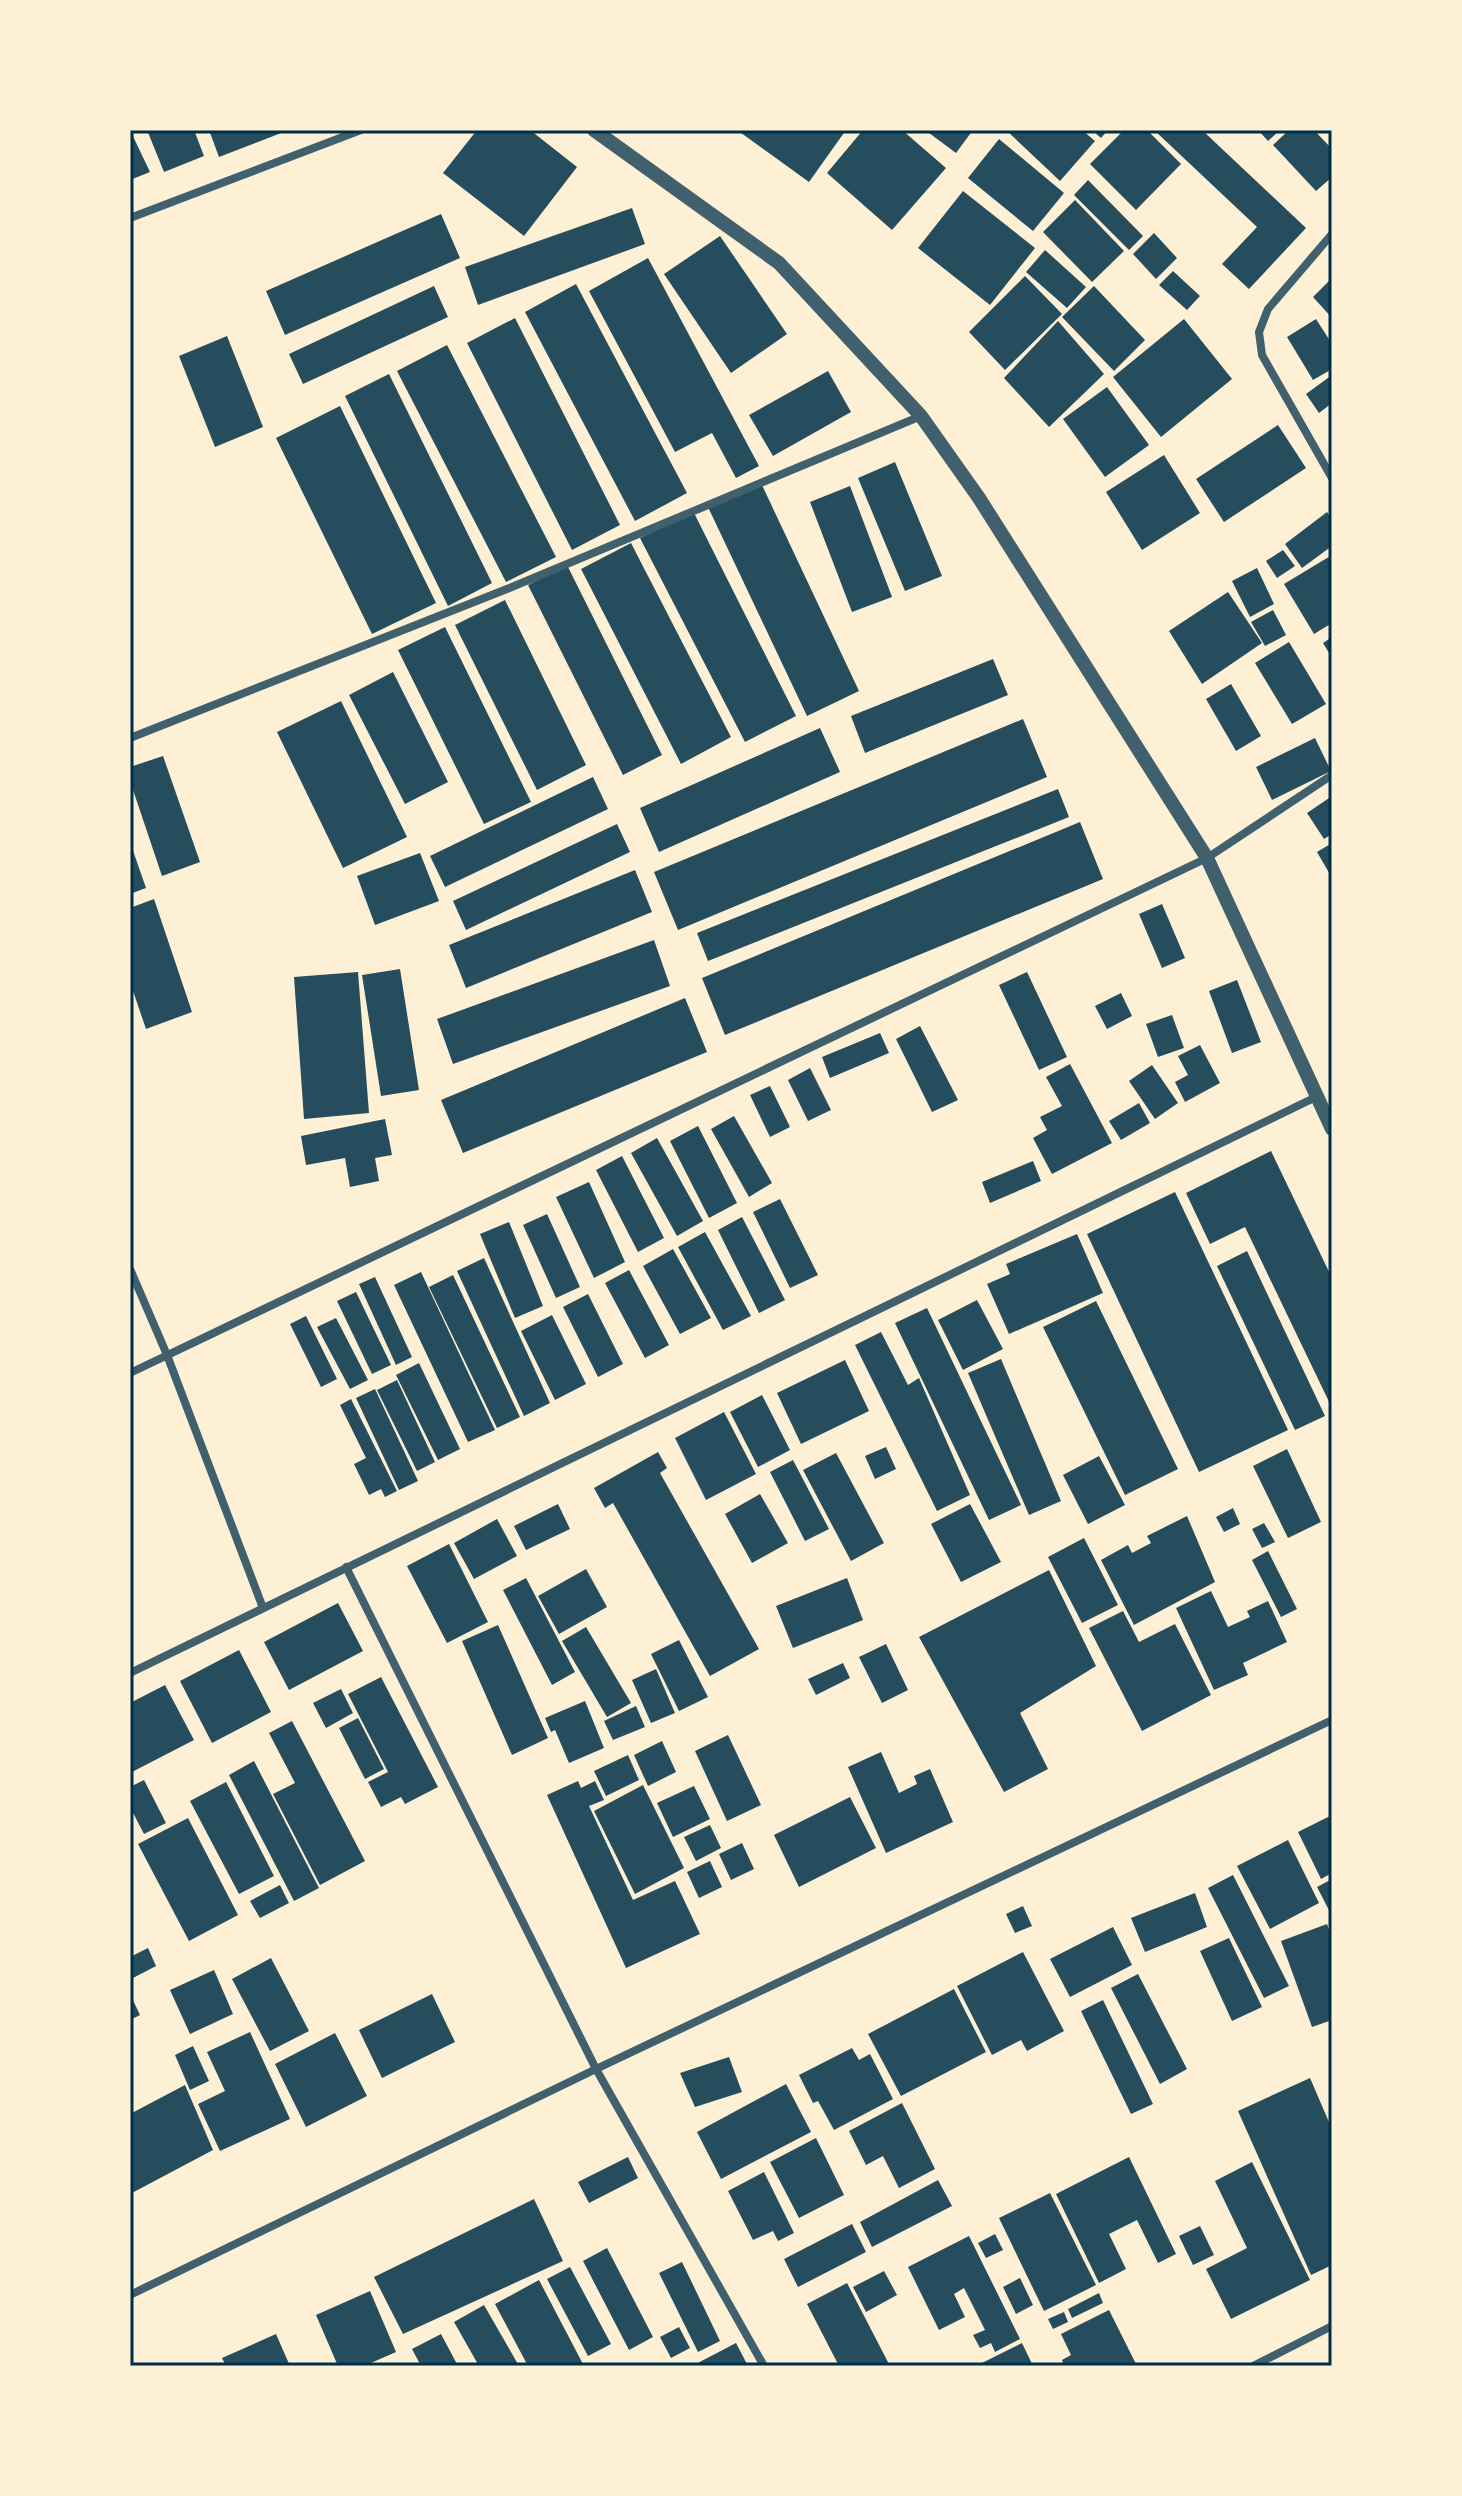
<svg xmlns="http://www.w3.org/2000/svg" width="1462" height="2496" viewBox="0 0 1462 2496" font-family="Jost,sans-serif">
<rect width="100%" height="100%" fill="#fdf0d5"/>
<!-- building -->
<path fill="#264d5e" d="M130,130L150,172L130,180Z
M147,130H194L204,156L164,172Z
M209,130H289L219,157Z
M477,130H530L577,167L524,236L443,173Z
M737,130H846L809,182Z
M863,130H902L946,168L892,230L827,173Z
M925,130H973L956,153Z
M1006,130H1082L1095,141L1060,181Z
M1092,130H1108L1101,138Z
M1124,130H1147L1181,164L1136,210L1090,164Z
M1154,130H1202L1306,228L1249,289L1222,264L1257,227Z
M1258,130H1280L1268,141Z
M1289,130H1314L1332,149V177L1316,191L1273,145Z
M999,139L1064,193L1033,231L968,178Z
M1088,180L1143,236L1129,250L1074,195Z
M963,191L1035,248L990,305L918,248Z
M1075,200L1124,251L1092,282L1043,232Z
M632,208L645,244L478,305L465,267Z
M441,214L460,258L285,335L266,291Z
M1154,233L1177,258L1156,279L1133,254Z
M720,236L787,334L731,373L664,274Z
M1045,250L1086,287L1067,308L1026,272Z
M648,258L759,466L736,478L712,433L675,452L589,291Z
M1173,271L1200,296L1187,310L1159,285Z
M1025,276L1062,314L1005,370L969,332Z
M1332,278V318L1313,297Z
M576,284L687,493L635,521L525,312Z
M434,286L448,317L303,384L289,354Z
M1094,286L1145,340L1114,371L1062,317Z
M515,318L620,525L572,550L467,343Z
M1184,319L1232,379L1161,437L1113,377Z
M1316,319L1332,344V369L1313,380L1287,337Z
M1058,321L1104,374L1049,427L1004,378Z
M227,336L263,427L215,447L179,356Z
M447,345L556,557L506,582L397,371Z
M828,371L851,412L773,456L749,415Z
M389,374L492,583L448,606L345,396Z
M1332,375V403L1319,413L1306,394Z
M1107,387L1149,445L1105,477L1063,419Z
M340,406L436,603L372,634L276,438Z
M1278,425L1306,468L1224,522L1196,479Z
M1164,455L1200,513L1142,550L1106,492Z
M895,462L942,576L905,591L858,478Z
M761,483L859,691L807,716L708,507Z
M850,486L892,597L852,612L810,502Z
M693,511L796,716L745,742L640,538Z
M1327,512L1332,519V546L1302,568L1285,544Z
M631,543L731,737L681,764L581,569Z
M1283,550L1295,566L1277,578L1266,561Z
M1332,555V623L1314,634L1284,584Z
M567,565L662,755L623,775L528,585Z
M1257,568L1274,604L1250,617L1232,581Z
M1228,592L1262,643L1202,684L1169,631Z
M505,600L586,765L537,790L455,625Z
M1273,610L1286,635L1265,646L1251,622Z
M445,627L531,802L484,824L398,650Z
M1332,637V658L1323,643Z
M1289,642L1326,704L1292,724L1255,663Z
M993,659L1008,695L865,753L851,716Z
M393,672L448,782L405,804L349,695Z
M1231,684L1261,736L1236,751L1206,699Z
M341,701L407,837L343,868L277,732Z
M1023,719L1047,777L678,930L654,872Z
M820,728L840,772L659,852L640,808Z
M1315,738L1331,771L1272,800L1256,767Z
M163,756L200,862L162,876L130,781V767Z
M593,777L608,809L445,887L430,856Z
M1058,789L1069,817L708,961L697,933Z
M1332,796V834L1324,839L1307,813Z
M1080,822L1103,879L725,1035L702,978Z
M617,824L630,852L466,930L453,901Z
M130,842L146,888L130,894Z
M1332,843V878L1317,852Z
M420,853L439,901L375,925L357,876Z
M635,870L652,912L466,988L449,945Z
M154,899L192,1012L146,1029L130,982V908Z
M1162,904L1185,958L1162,968L1139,914Z
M654,940L670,986L453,1064L437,1019Z
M400,969L419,1090L381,1096L362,975Z
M358,972L369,1113L304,1119L294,977Z
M1027,972L1067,1057L1039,1070L999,985Z
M1237,980L1261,1042L1232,1053L1209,991Z
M1121,993L1132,1016L1107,1029L1095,1006Z
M685,998L707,1052L463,1153L441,1100Z
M1172,1015L1184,1048L1158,1057L1146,1024Z
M920,1026L958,1100L932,1112L896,1039Z
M880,1033L889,1053L830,1078L822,1057Z
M1200,1045L1220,1083L1185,1102L1175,1082L1188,1075L1178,1056Z
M1070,1064L1112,1143L1052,1174L1033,1138L1047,1130L1040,1117L1062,1106L1046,1077Z
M1152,1065L1178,1103L1155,1119L1129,1081Z
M810,1068L831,1110L808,1121L788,1080Z
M770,1086L790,1127L770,1137L750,1095Z
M1139,1103L1150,1123L1121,1140L1109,1121Z
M734,1116L772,1183L749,1197L711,1129Z
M385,1119L392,1155L375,1158L379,1181L350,1187L345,1158L306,1165L301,1136Z
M698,1126L737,1203L709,1218L670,1141Z
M657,1138L703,1221L677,1236L631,1153Z
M1271,1151L1332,1278V1408L1245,1227L1210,1244L1186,1193Z
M622,1156L664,1238L638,1252L596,1170Z
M1033,1161L1041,1181L990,1203L982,1182Z
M589,1182L625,1262L594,1278L556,1197Z
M1175,1192L1288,1430L1199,1472L1087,1234Z
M780,1199L818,1275L790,1288L753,1212Z
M547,1214L580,1287L556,1298L523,1225Z
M742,1217L785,1300L759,1313L718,1230Z
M509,1222L543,1306L515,1318L480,1234Z
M705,1232L751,1316L723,1330L678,1247Z
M1077,1234L1103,1293L1009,1334L987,1284L1010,1274L1006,1264Z
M673,1249L711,1318L680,1334L643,1266Z
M1247,1251L1325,1416L1295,1430L1217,1266Z
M484,1258L550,1403L524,1416L457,1271Z
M629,1270L669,1345L645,1358L605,1283Z
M421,1272L495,1430L468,1442L394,1285Z
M453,1275L520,1417L497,1428L429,1287Z
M375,1277L412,1357L396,1365L359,1284Z
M356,1292L391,1365L372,1374L337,1301Z
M588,1294L623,1364L598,1377L563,1307Z
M977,1300L1003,1349L963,1370L938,1320Z
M1096,1301L1178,1469L1125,1495L1043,1327Z
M927,1308L1021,1505L989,1520L895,1323Z
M552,1315L586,1384L555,1400L521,1331Z
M306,1316L337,1379L321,1387L290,1324Z
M336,1318L368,1380L350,1389L317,1327Z
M881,1332L908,1385L919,1378L970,1495L937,1511L855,1345Z
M1001,1359L1061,1501L1029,1515L968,1373Z
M845,1360L869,1411L801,1444L777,1393Z
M419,1363L460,1449L438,1460L396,1375Z
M397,1380L435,1462L417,1471L377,1390Z
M375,1389L418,1481L399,1490L356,1398Z
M762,1395L790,1450L758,1467L730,1412Z
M351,1399L397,1491L385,1497L381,1489L369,1495L354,1464L366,1458L340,1405Z
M724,1412L756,1474L706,1500L675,1438Z
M886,1447L896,1469L875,1479L865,1456Z
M1287,1449L1321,1522L1288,1538L1253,1466Z
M658,1452L667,1468L660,1473L759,1649L710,1676L613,1503L605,1508L594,1488Z
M836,1453L884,1543L851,1561L803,1470Z
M1099,1456L1125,1505L1088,1524L1063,1475Z
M793,1460L829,1529L805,1541L770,1472Z
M760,1494L788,1543L752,1563L725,1514Z
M558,1504L570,1529L526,1550L514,1526Z
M970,1504L1001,1562L961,1582L931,1524Z
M1233,1508L1240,1524L1224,1532L1216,1517Z
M1187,1516L1215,1582L1134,1625L1101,1560L1128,1545L1132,1553L1151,1543L1147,1536Z
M497,1519L517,1556L474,1579L454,1543Z
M1264,1523L1275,1542L1262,1548L1252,1529Z
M1084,1538L1118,1605L1082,1623L1048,1557Z
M449,1544L488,1622L447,1643L407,1566Z
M1268,1551L1297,1609L1281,1617L1252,1560Z
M586,1569L607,1607L559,1634L538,1596Z
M1049,1570L1096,1666L1020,1713L1048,1769L1004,1792L919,1637Z
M526,1578L575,1672L552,1685L503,1590Z
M847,1578L863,1620L793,1648L776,1606Z
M1211,1591L1228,1627L1250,1617L1247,1611L1268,1601L1287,1642L1243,1663L1248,1675L1214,1690L1176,1608Z
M338,1603L363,1651L289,1690L264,1642Z
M1123,1611L1139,1642L1175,1624L1211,1695L1142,1731L1089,1628Z
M498,1625L548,1738L512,1755L462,1641Z
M586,1627L631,1703L607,1717L562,1641Z
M679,1640L708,1697L679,1711L651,1654Z
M886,1644L908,1690L882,1703L859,1657Z
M239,1650L271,1712L212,1743L180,1681Z
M843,1663L850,1678L816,1695L808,1679Z
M656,1669L675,1713L651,1723L632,1680Z
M381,1677L438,1787L405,1804L401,1797L381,1807L368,1782L388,1772L348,1694Z
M165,1685L194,1740L130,1773V1703Z
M341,1689L353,1713L326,1728L313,1703Z
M585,1701L604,1748L569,1763L555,1730L551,1732L545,1718Z
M636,1706L645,1727L613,1740L604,1721Z
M358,1718L384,1769L365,1779L339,1728Z
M292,1721L365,1861L320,1885L273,1794L295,1783L269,1733Z
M728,1735L761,1805L727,1821L695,1751Z
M662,1741L676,1772L648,1786L634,1755Z
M881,1752L899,1793L917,1784L914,1776L930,1769L953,1822L886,1853L848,1767Z
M628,1755L639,1780L606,1796L594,1771Z
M254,1761L319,1888L294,1901L229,1775Z
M144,1780L166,1823L144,1834L130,1807V1787Z
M578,1781L581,1788L595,1781L604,1800L589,1806L633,1900L675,1881L700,1934L626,1968L547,1795Z
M226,1782L274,1876L239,1894L190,1801Z
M643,1785L684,1868L635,1894L594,1811Z
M694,1786L710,1819L673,1837L657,1803Z
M850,1797L876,1848L799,1887L774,1835Z
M1332,1815V1873L1321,1879L1298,1832Z
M188,1818L238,1915L189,1941L138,1844Z
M710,1825L721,1848L696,1861L684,1837Z
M1288,1840L1319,1903L1270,1929L1237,1866Z
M742,1843L754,1869L731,1880L719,1854Z
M710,1861L722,1887L699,1898L687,1872Z
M1233,1875L1289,1986L1264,1998L1208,1888Z
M1332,1879V1916L1317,1887Z
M280,1885L289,1903L260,1918L250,1901Z
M1195,1893L1207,1927L1145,1952L1131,1918Z
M1023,1906L1032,1926L1015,1933L1006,1914Z
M1327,1924L1332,1938V2020L1312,2027L1281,1941Z
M1113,1927L1132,1965L1070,1997L1050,1959Z
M1229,1938L1262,2007L1232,2021L1200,1951Z
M148,1948L156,1966L133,1978L130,1957Z
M1023,1952L1064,2031L1027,2051L1021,2040L992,2055L957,1986Z
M271,1958L309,2031L270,2051L232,1979Z
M214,1970L233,2014L190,2034L170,1990Z
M1138,1974L1187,2069L1160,2084L1111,1988Z
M954,1989L986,2052L901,2096L868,2034Z
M130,1994L140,2015L130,2020Z
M432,1994L455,2042L382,2078L359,2030Z
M1103,2000L1153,2104L1131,2114L1081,2011Z
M250,2032L290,2119L220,2151L198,2104L225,2091L207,2052Z
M335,2033L367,2096L306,2127L275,2064Z
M193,2046L209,2081L190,2090L175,2055Z
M852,2048L859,2060L870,2054L893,2099L834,2130L818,2101L813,2103L799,2075Z
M729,2057L742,2092L695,2107L680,2073Z
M1310,2078L1332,2129V2265L1311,2275L1238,2111Z
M786,2084L811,2132L721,2179L697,2132Z
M185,2085L213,2150L130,2194V2114Z
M902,2103L935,2169L899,2188L883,2156L866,2165L849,2131Z
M816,2138L844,2195L799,2218L770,2162Z
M628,2157L638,2178L589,2203L578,2182Z
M1129,2157L1176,2254L1158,2263L1137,2220L1109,2234L1126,2269L1099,2283L1056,2194Z
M1252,2162L1310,2280L1231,2319L1206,2269L1247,2248L1215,2181Z
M764,2172L794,2233L778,2241L773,2231L753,2240L728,2191Z
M938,2180L952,2206L872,2247L860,2222Z
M1050,2193L1096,2285L1044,2311L999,2218Z
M534,2199L563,2261L403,2334L374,2277Z
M852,2224L866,2252L798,2287L784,2259Z
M1200,2226L1214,2255L1193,2265L1179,2236Z
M995,2234L1003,2250L986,2258L978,2243Z
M969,2236L1020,2339L995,2352L991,2343L980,2348L973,2335L985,2330L964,2288L954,2294L965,2317L939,2330L908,2267Z
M607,2248L653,2337L629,2350L583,2261Z
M682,2262L720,2341L698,2352L659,2273Z
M570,2267L611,2344L588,2356L547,2279Z
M884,2271L897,2295L866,2312L853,2287Z
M1020,2278L1033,2305L1016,2314L1003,2287Z
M539,2280L584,2366H528L495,2304Z
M847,2283L890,2366H839L807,2304Z
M370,2291L396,2352L364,2366H338L316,2315Z
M1099,2293L1103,2303L1072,2318L1068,2309Z
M484,2305L519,2366H479L454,2322Z
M1109,2310L1137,2366H1064L1062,2360L1071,2355L1061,2334Z
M1064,2312L1068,2322L1053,2329L1048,2319Z
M679,2327L690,2348L671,2358L660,2337Z
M276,2334L290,2366H226L222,2358Z
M441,2334L458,2366H421L412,2349Z
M736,2343L748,2366H692Z
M1022,2343L1033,2366H976Z"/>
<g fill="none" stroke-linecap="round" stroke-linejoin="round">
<!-- minor -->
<path stroke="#3f606c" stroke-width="8" d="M130,218L361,130
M1332,234L1268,309L1259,332L1262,355L1332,478
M130,738L507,589L921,416
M130,1269L167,1355L263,1608
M130,1373L1207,858L1332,775
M346,1567L596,2069L764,2366
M130,1673L1316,1097
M130,2295L596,2069L1332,1720
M1253,2366L1332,2326"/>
<!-- tertiary -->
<path stroke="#3f606c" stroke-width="14" d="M594,130L779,263L921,416L979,498L1207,858L1332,1129"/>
</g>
<!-- border -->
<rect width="1462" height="2496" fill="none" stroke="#fdf0d5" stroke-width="264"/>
<rect x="132" y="132" width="1198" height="2232" fill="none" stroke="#003049" stroke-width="3"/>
</svg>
